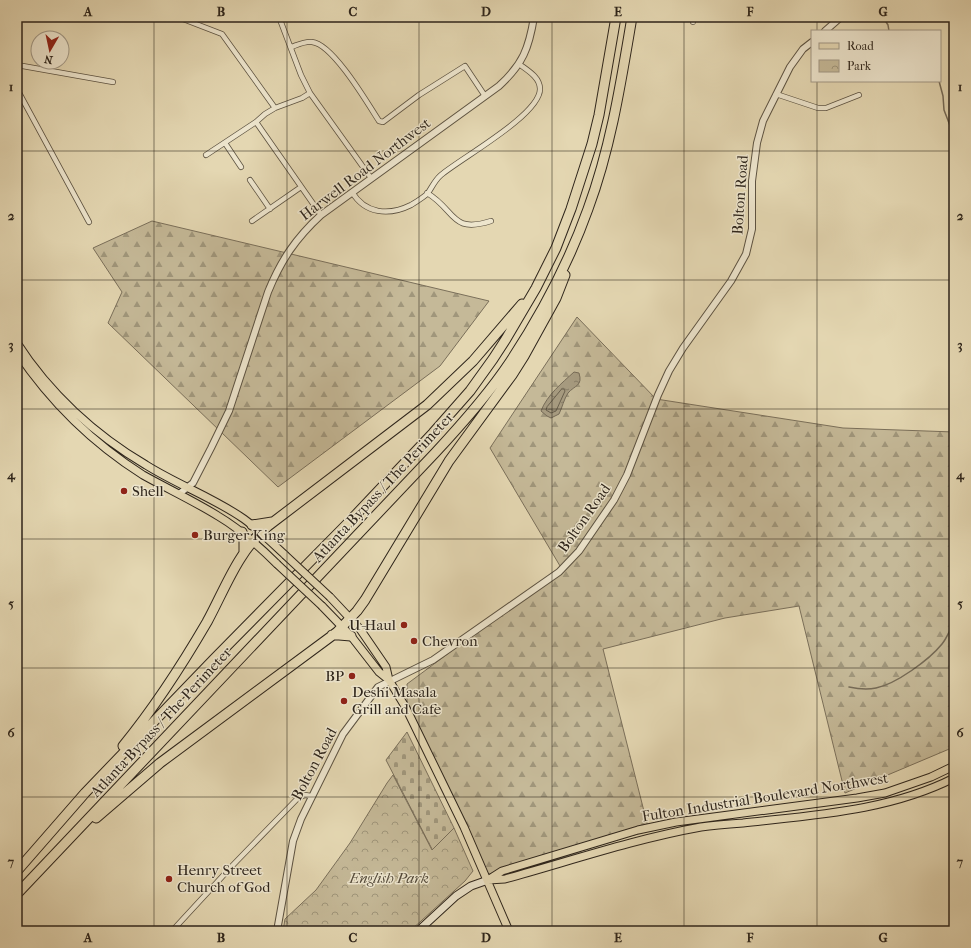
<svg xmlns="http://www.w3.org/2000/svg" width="971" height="948" viewBox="0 0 971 948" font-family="'IM FELL French Canon',serif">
<defs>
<pattern id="forest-firs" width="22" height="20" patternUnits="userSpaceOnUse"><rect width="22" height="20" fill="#c5b998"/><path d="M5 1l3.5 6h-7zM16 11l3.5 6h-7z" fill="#a0967b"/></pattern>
<pattern id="cemetery-stones" width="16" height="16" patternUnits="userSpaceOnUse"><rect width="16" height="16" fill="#c5b998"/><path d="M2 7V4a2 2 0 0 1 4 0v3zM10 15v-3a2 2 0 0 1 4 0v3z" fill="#a0967b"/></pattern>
<pattern id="park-crowns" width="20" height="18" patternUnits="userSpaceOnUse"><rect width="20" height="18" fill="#c5b998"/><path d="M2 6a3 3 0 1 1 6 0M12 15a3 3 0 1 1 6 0" fill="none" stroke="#a0967b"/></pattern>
<pattern id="water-ripples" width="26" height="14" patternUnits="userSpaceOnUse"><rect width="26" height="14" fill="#a69a7f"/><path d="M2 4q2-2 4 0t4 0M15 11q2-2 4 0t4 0" fill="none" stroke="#887d67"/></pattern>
</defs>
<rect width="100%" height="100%" fill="#e4d7b2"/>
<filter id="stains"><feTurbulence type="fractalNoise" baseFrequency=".005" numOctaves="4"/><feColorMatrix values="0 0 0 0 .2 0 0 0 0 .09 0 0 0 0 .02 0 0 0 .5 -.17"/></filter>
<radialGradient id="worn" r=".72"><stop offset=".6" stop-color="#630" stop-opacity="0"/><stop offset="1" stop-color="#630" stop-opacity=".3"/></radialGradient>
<!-- forest -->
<path fill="url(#forest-firs)" stroke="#7a6f5a" d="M152,221L489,301L440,366L278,487L108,323L122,292L93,248Z
M577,317L656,399L843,428L954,432V747L845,793L799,606L725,618L603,649L649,831L485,875L407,715V684L500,615L563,571L490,448Z"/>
<!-- cemetery -->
<path fill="url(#cemetery-stones)" stroke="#7a6f5a" d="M407,732L454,828L433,851L386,760Z"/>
<!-- park -->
<path fill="url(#park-crowns)" stroke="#7a6f5a" d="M393,775L432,850L454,828L473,871L465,881L410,931H283L285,919L316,890L350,843L387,783Z"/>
<!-- water -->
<path fill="url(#water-ripples)" stroke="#766b57" d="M574,372L579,373C583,386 575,385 568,393C564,399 562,408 559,414L551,418L547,416L541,411C547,395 562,383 574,372Z"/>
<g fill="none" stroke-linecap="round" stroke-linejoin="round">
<!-- shore -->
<path stroke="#6a604d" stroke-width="1" d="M562,389H564L565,391L556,411L551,413L546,410L547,407Z"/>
<!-- stream -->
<path stroke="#766b57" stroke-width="1.5" d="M883,17L888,25L889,31
M939,81L943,96L944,110L954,136
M849,687C858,689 867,690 876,688C896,684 929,660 942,644C947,638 950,629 954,623"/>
<!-- minor casing -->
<g stroke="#5c5241" stroke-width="6">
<path id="minor" d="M279,17L301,75L310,93L371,178
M183,19L222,34L275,108
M693,22L694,17
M291,47C297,45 305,41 312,42C333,44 368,104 379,121L383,122L419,95L465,66L485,96
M17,65L113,82
M17,89L89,222
M776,94L818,108H826L859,95
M256,122L321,215
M225,143L241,167
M206,155L256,122L265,114L275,108L302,98L310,93
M250,180L270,209
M352,192C365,214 389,216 411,205C416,202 424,197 428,193C432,187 435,180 441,175C461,158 540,115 540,89C540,77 527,70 519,64
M427,193C456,210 450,234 491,221
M252,221L301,187
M172,931L232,866L298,798L305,795L311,796"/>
</g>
<!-- tertiary casing -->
<g stroke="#5c5241" stroke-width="8">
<path id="tertiary" d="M825,31L841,17
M179,494L193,483L211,448L229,411L268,292C281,260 296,238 321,215L499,86C523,64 529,48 534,17
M277,931L293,841L301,819L343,734L378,687L433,660L559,572L579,551L614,500L627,475L658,395L669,371L683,348L731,281L746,254L752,229V181L757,143L763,121L790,67L803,49L812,42"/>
</g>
<!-- secondary casing -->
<g stroke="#2e251b" stroke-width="9">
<path id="secondary" d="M418,931L456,896L471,886L488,880"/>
</g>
<!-- primary casing -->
<g stroke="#2e251b" stroke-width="9">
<path id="primary" d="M17,343C49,393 95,435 146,465C178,485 214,498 244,519C259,530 272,543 285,555
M17,352C50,401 94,444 143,475C168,489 194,501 218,516C240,529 259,546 277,564
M330,597L360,629L386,667L389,680L406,708L464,827L509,931
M322,606L351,636L379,672L389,680
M488,880L502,871L638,830L676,822L857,798L885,793L931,777L954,766
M488,880L505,879C570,861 634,839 701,827C715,825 729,824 743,823C814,815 889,811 954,778"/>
</g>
<!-- motorway casing -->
<g stroke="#2e251b" stroke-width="11">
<path id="motorway" d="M252,525L272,522
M242,532L244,539V552
M332,635H339L351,636
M123,746C154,708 182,665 207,622C225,589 238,551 268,526L427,405L473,361L522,304
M96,818L160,763L337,632L357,611L365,600L449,461L512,375L524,356L556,298L565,275
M17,871L85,793L213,660L348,523L433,433L470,391L493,359L506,339L536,288L556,248L571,209L592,144L599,115L616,17
M17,894L435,453C462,424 488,395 510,362C541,315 569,262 588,209C611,147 621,82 632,17"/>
</g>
<!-- minor -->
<use href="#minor" stroke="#ede5cd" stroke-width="4.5"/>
<!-- tertiary -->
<use href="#tertiary" stroke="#ede5cd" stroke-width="6"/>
<!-- secondary -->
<use href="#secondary" stroke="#ede5cd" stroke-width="7"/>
<!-- primary -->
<use href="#primary" stroke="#e4d7b2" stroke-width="7"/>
<!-- motorway -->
<use href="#motorway" stroke="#e4d7b2" stroke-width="9"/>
<!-- primary-bridge casing -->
<g stroke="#2e251b" stroke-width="9" stroke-linecap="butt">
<path id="primary-bridge" d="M285,555L330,597
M277,564L322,606"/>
</g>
<!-- primary-bridge -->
<use href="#primary-bridge" stroke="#e4d7b2" stroke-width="7"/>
</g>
<!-- grid -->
<path fill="none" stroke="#2e251b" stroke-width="1" stroke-opacity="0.55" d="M154,17V931M287,17V931M419,17V931M552,17V931M684,17V931M817,17V31M817,81V931M17,151H954M17,280H954M17,409H954M17,539H954M17,668H954M17,797H954"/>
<!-- markers -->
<g fill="#8f2418" stroke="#ede5cd" stroke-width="1.5">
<circle cx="124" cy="491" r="4"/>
<circle cx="195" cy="535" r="4"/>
<circle cx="404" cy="625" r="4"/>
<circle cx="414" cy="641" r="4"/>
<circle cx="352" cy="676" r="4"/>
<circle cx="344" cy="701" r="4"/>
<circle cx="169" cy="879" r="4"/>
</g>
<g text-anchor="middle" stroke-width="3" stroke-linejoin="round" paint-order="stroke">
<!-- street labels -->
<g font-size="15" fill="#2e251b" stroke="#ede5cd">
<text transform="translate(365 169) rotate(-37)" y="5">Harwell Road Northwest</text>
<text transform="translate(740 195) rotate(-86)" y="5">Bolton Road</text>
<text transform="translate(383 487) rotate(-47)" y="5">Atlanta Bypass / The Perimeter</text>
<text transform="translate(584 518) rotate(-55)" y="5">Bolton Road</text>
<text transform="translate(161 722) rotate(-47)" y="5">Atlanta Bypass / The Perimeter</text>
<text transform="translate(314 764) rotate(-62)" y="5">Bolton Road</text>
<text transform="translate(765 797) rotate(-9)" y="5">Fulton Industrial Boulevard Northwest</text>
</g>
<!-- poi labels -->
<g font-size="15" fill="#2e251b" stroke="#ede5cd" text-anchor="start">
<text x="132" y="496">Shell</text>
<text x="203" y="540">Burger King</text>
<text x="396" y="630" text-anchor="end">U-Haul</text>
<text x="422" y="646">Chevron</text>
<text x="344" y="681" text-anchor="end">BP</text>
<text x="352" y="697">Deshi Masala<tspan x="352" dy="17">Grill and Cafe</tspan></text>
<text x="177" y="875">Henry Street<tspan x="177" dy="17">Church of God</tspan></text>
</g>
<!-- park labels -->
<g font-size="15" font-style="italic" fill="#544a3a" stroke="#ede5cd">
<text x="389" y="883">English Park</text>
</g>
</g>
<!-- margin -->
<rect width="971" height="948" fill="none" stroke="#e4d7b2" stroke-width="44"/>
<!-- legend -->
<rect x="811" y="30" width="130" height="52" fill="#ede5cd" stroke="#a19886"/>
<rect x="819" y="43" width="20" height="6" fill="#e4d7b2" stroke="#a19886"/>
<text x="847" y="50" font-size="12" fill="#2e251b">Road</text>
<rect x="819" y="60" width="20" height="12" fill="url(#park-crowns)" stroke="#a19886"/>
<text x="847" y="70" font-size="12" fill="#2e251b">Park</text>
<!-- north arrow -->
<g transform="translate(50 50) rotate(189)"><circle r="19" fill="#ede5cd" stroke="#a19886"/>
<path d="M0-3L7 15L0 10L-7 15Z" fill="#8f2418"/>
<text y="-6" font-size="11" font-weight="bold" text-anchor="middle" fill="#2e251b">N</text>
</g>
<rect x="22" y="22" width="927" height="904" fill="none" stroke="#2e251b" stroke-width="1.5"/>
<g font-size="13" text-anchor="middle" font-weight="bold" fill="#2e251b">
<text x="88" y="16">A</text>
<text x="221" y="16">B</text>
<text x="353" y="16">C</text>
<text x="486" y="16">D</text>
<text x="618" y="16">E</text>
<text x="750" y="16">F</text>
<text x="883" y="16">G</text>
<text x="11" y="91">1</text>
<text x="960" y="91">1</text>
<text x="11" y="220">2</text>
<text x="960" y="220">2</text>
<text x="11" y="349">3</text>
<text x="960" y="349">3</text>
<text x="11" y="479">4</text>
<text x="960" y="479">4</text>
<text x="11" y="608">5</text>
<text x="960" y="608">5</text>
<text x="11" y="737">6</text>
<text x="960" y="737">6</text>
<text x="11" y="866">7</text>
<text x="960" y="866">7</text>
<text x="88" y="942">A</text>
<text x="221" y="942">B</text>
<text x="353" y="942">C</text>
<text x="486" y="942">D</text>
<text x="618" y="942">E</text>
<text x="750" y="942">F</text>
<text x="883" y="942">G</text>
</g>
<rect width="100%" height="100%" filter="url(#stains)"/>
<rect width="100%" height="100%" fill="url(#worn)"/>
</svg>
